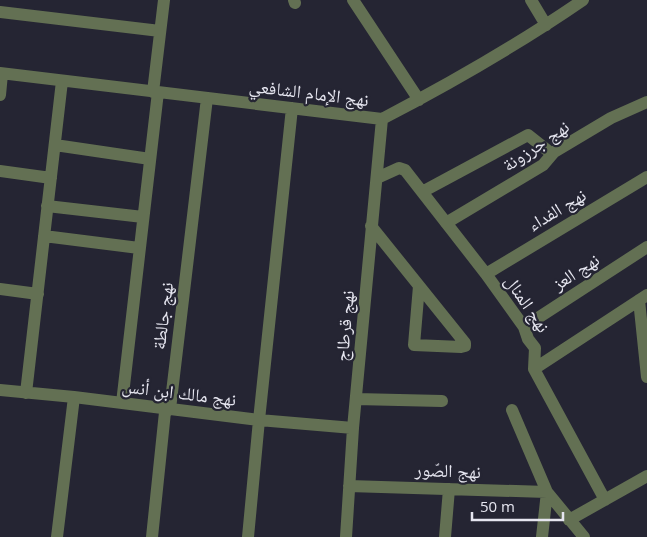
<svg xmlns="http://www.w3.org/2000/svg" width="647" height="537" viewBox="0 0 647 537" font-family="'Open Sans','Noto Naskh Arabic',sans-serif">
<rect width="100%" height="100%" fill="#252533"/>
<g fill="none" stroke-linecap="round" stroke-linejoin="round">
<!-- minor -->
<path stroke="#637053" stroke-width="12" d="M294,0L295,3
M353,0L419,100
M531,0L546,25
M0,12L160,31
M0,73L382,119C451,83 519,44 583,0
M153,92L164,0
M0,95L2,74
M55,145L150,159
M0,171L51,178
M377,178L399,168L405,170L486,274L524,327L528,339L535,348L534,369L605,500
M422,192L528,135L552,154
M47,206L143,217
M446,223L543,165L554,152L611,118L647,102
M371,226L465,343V346L461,347L414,345L419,286
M44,236L139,248
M486,274L647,177
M0,289L38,294
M639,300L647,377
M524,327L647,247
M534,369L647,295
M0,390L74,397L259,420L353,428
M26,393L62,81
M356,399L442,401
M122,403L158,92
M512,410L547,492L584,537
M349,486L547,492
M569,520L647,476
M57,537L74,397
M152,537L165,412L170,409L207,98
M248,537L259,420L292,108
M346,537L353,428L382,119
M445,537L449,489
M542,537L547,492"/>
</g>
<g text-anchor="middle" stroke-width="4.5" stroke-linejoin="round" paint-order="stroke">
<!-- street labels -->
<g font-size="18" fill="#e6e6f0" stroke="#252533">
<text transform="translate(309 93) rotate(7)" y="6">نهج الإمام الشافعي</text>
<text transform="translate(536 146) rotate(-34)" y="6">نهج جرزونة</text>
<text transform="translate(557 210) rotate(-31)" y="6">نهج الفداء</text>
<text transform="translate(576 272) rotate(-33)" y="6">نهج العز</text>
<text transform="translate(527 304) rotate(56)" y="6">نهج المنال</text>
<text transform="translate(163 316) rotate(-83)" y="6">نهج جالطة</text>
<text transform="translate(345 326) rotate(-85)" y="6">نهج قرطاج</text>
<text transform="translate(179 393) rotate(7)" y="6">نهج مالك ابن أنس</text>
<text transform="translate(448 471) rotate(2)" y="6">نهج الصّور</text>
</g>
</g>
<!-- scale -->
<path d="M472 512v8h91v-8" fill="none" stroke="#e6e6f0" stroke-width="2.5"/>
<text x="480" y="512" font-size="15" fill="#e6e6f0" stroke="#252533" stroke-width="4" paint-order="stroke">50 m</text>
</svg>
